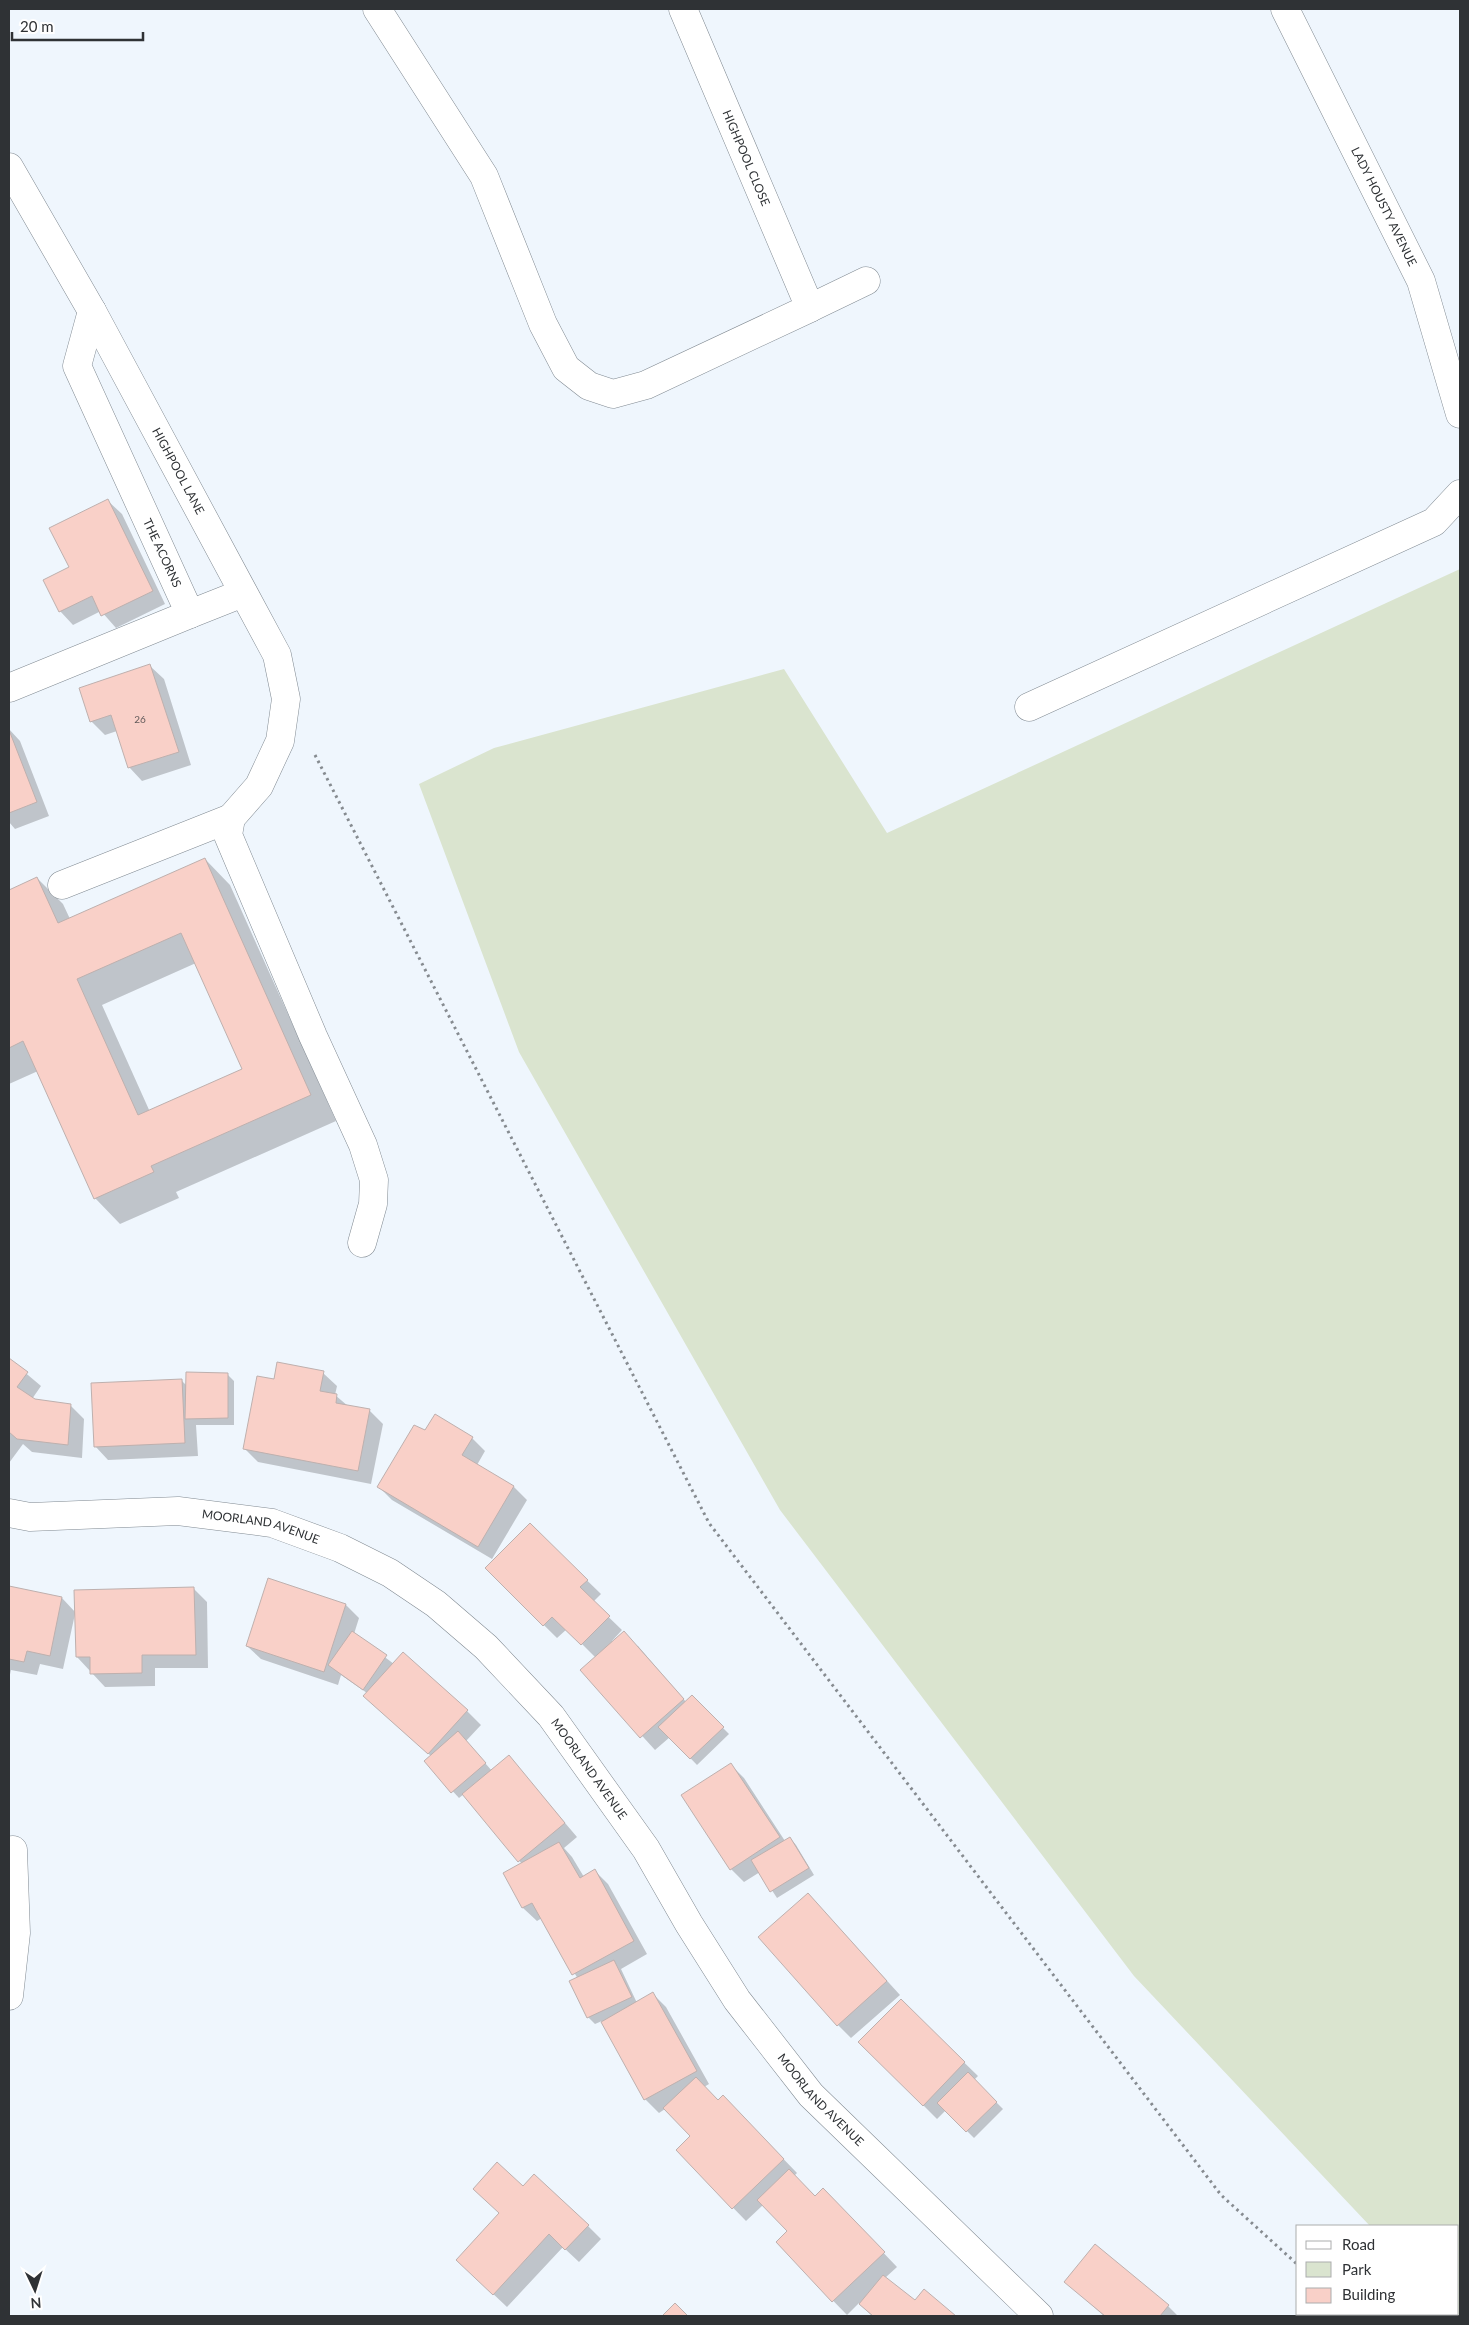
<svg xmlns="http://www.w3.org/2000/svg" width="1469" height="2325" viewBox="0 0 1469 2325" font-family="Lato,sans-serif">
<rect width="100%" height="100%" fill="#eff6fd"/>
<!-- green -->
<path fill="#dae4cf" d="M1460,569V2316H1455L1453,2314H1458V2226H1370L1134,1976L780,1510L519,1052L419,784L494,748L784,669L887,833Z"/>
<!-- shadow -->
<path fill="#0003" fill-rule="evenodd" d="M108,501L122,514L165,604L116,628L101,611L73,625L60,611L70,568Z
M150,666L164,679L191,765L142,781L129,767L117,731L105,735L91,721Z
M9,729L20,741L49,816L15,829L9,822Z
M205,859L230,885L336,1121L176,1192L179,1198L120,1224L95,1198L38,1071L9,1084V891L37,878L63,904L70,919ZM196,963L244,1070L150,1112L102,1005Z
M9,1359L41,1386L32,1399L70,1405L84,1419L82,1458L32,1452L23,1444L9,1463Z
M323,1373L337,1386L335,1395L348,1406L369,1410L383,1424L371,1484L258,1462L245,1449L275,1381Z
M227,1374L234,1381V1425H196L198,1456L108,1460L95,1446L181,1380L187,1386Z
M426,1432L472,1438L485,1451L477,1465L514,1487L527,1500L492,1559L392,1500L378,1486Z
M530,1525L601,1594L593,1602L622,1630L612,1641L614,1642L638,1646L686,1702L692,1697L729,1734L697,1765L670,1737L655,1750L582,1670L596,1658L567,1629L557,1638L486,1568Z
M9,1587L62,1598L76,1613L194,1589L207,1602L208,1668H155V1686L105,1687L77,1657L75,1614L63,1669L40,1664L37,1675L11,1670L9,1679Z
M346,1605L359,1618L354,1634L394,1664L403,1654L467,1711L481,1725L466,1741L492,1771L509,1757L577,1837L564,1848L572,1857L584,1877L595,1871L608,1884L647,1954L621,1969L637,2003L653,1994L666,2007L709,2084L704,2087L718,2101L736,2110L797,2173L794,2176L816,2197L836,2203L897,2267L885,2278L915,2302L924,2291L954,2316H872L859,2303L847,2315L777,2243L789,2231L763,2205L746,2221L677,2150L691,2136L665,2109L659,2113L645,2099L602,2021L595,2024L588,2017L578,1979L542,1918L537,1921L523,1908L504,1873L522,1864L464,1794L459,1798L425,1761L431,1756L378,1709L367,1693L341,1675L338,1685L261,1659L247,1646Z
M731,1765L744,1778L785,1841L790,1838L796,1845L814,1875L777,1898L760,1872L744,1882L731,1869Z
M808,1894L900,1995L851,2038L838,2025Z
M901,2001L978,2076L974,2080L1003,2109L974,2138L946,2110L937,2119L860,2042Z
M523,2188L588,2226L601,2239L579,2262L563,2247L507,2307L471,2273Z
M1066,2282L1168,2306L1178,2316H1104Z"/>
<!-- building -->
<path fill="#f9d0c8" stroke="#beb0ae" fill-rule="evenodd" d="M108,499L153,591L101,616L92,596L59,612L43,580L69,567L49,528Z
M150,664L179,752L128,768L111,715L90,722L79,688Z
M9,730L37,802L9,813Z
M205,858L311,1095L151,1166L154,1172L94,1199L23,1041L9,1048V890L37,877L58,923ZM181,933L242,1069L138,1115L77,979Z
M9,1358L28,1372L17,1387L35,1399L71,1404L68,1445L17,1439L9,1432Z
M277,1362L324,1371L320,1391L337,1394L336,1403L370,1409L358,1471L243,1449L257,1376L274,1379Z
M186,1372L228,1373V1418L185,1419Z
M182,1379L185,1443L94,1447L91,1383Z
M435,1414L473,1437L462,1455L514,1486L478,1547L377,1487L414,1425L425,1430Z
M530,1523L588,1580L580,1587L610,1616L581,1645L552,1617L543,1626L485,1568Z
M268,1578L346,1604L324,1672L246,1646Z
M9,1586L62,1597L50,1656L27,1651L24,1662L9,1659Z
M194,1587L196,1655H142V1673L90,1674V1657H76L74,1590Z
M352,1631L387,1655L363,1690L328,1665Z
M624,1631L684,1699L640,1738L580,1670Z
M403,1652L468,1710L428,1754L363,1696Z
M692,1695L724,1727L690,1759L658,1727Z
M458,1731L486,1763L451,1793L424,1761Z
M509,1755L565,1823L518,1862L462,1794Z
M731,1763L780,1837L730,1870L681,1795Z
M790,1837L809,1868L770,1892L751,1860Z
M559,1842L580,1878L595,1869L634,1941L572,1975L532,1903L522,1908L503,1873Z
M808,1893L887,1981L837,2026L758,1937Z
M614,1960L632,1997L587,2018L569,1981Z
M653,1992L697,2071L644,2100L601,2022Z
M901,1999L965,2062L923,2106L858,2042Z
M968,2072L997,2102L966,2132L937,2103Z
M696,2077L718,2100L723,2095L784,2159L732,2209L676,2150L690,2136L663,2108Z
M497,2162L523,2186L534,2174L589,2225L565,2250L549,2234L493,2295L456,2260L499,2213L473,2189Z
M789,2169L815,2196L823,2188L885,2252L832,2302L776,2242L787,2231L757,2200Z
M1095,2244L1169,2305L1160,2316H1105L1064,2282Z
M883,2275L915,2300L924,2289L956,2316H873L859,2304Z
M675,2303L688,2316H662Z"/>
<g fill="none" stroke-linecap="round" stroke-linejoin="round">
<!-- minor casing -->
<g stroke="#818a92" stroke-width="29">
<g id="minor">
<path d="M377,9L484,176L543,324L566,368L589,386L613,394L646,385L810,308L683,9"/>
<path id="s1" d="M1285,9L1421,281L1460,414"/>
<path id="s2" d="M9,167L92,311L277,655L286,699L280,741L259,786L231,818L228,835L313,1036L363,1145L374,1180L373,1204L362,1243"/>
<path d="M810,308L866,281"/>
<path d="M190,614L243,593"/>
<path d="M9,688L190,614L77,366L92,311"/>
<path d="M1029,707L1434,522L1460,494"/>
<path d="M62,885L231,818"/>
<path id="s3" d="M9,1513L30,1517L178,1511L272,1523L340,1548L390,1573L436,1604L486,1647L551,1716L646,1849L689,1924L737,2000L811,2095L1039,2316"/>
<path d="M9,1996L16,1933L13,1850"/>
</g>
</g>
<!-- path -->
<path stroke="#868b90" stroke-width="3" stroke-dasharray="2.5 4" stroke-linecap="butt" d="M315,755L709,1523L1221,2195L1298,2265
M1351,2314L1353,2316"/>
<!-- minor -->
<use href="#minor" stroke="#fff" stroke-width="28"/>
</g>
<g text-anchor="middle" stroke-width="5" stroke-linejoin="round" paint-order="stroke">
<!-- number labels -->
<g font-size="10" fill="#625a5a">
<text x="140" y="723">26</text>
</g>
<!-- street labels -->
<g font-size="12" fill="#2f3235" stroke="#fff">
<text transform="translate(746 158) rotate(67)" y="4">HIGHPOOL CLOSE</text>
<text dy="4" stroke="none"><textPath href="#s1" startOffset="221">LADY HOUSTY AVENUE</textPath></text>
<text dy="4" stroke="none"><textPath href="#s2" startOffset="348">HIGHPOOL LANE</textPath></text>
<text transform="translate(162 553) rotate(65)" y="4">THE ACORNS</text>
<text dy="4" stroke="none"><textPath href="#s3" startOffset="254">MOORLAND AVENUE</textPath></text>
<text dy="4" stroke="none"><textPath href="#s3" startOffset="674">MOORLAND AVENUE</textPath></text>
<text dy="4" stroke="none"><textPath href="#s3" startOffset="1079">MOORLAND AVENUE</textPath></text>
</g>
</g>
<!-- border -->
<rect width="1469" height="2325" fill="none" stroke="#2f3235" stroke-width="20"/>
<!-- legend -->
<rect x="1296" y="2225" width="162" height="90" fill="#ffffff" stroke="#acadae"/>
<rect x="1306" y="2241" width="25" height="8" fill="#ffffff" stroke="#acadae"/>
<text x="1342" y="2250" font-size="15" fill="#2f3235">Road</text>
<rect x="1306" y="2262" width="25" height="15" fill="#dae4cf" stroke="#acadae"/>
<text x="1342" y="2275" font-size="15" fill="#2f3235">Park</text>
<rect x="1306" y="2288" width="25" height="15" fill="#f9d0c8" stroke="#acadae"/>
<text x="1342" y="2300" font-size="15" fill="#2f3235">Building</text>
<!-- north arrow -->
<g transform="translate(35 2290) rotate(176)" stroke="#ffffff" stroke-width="4" paint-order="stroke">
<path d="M0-4L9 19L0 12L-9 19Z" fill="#2f3235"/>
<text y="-8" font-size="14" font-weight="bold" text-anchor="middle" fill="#2f3235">N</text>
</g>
<!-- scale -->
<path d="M12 32v8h131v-8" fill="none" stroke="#2f3235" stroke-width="2.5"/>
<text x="20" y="32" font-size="15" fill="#2f3235" stroke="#ffffff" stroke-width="4" paint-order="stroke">20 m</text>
</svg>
